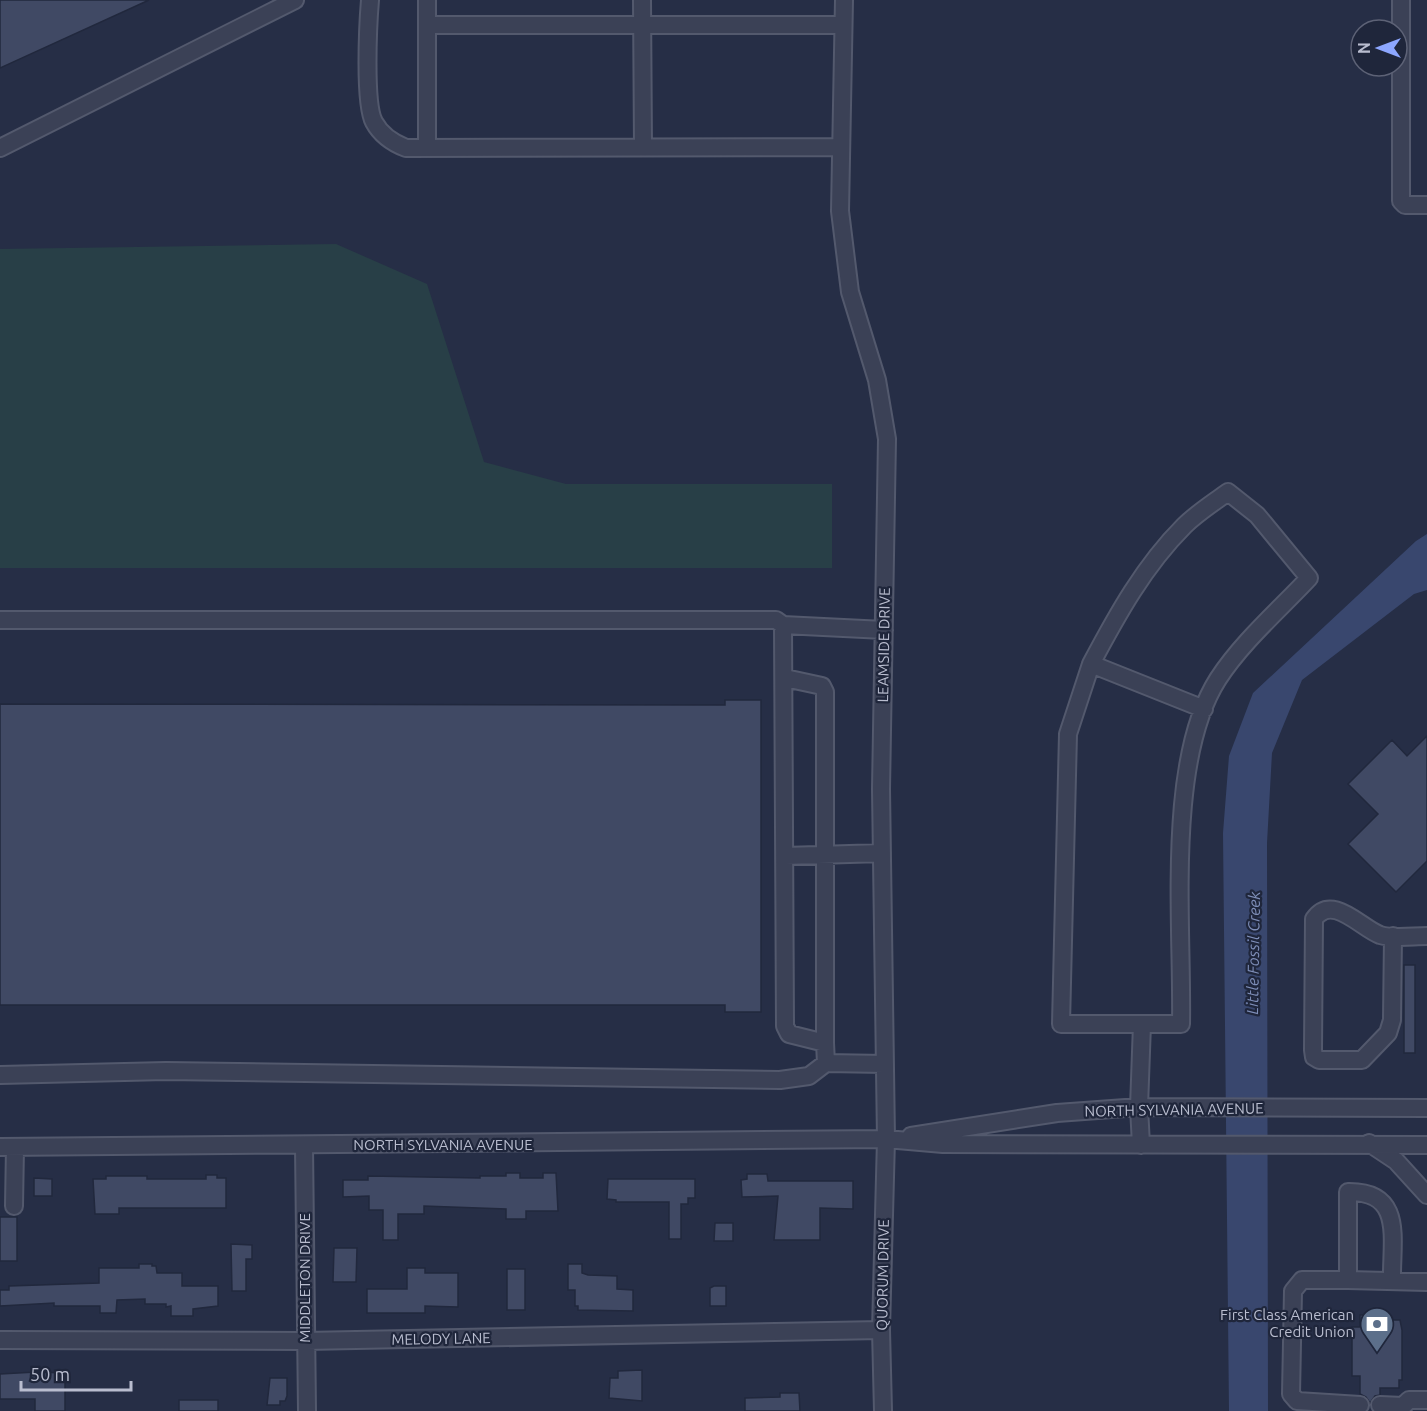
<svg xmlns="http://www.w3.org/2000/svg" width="1427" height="1411" viewBox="0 0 1427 1411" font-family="Ubuntu,sans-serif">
<rect width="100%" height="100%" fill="#262e46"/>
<!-- green -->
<path fill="#283f47" d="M336,244L427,284L484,462L566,484H832V568H0V249Z"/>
<!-- water -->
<path fill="#39476e" d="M1427,534V590L1414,594L1302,680L1272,753L1267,843L1268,1411H1229L1223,833L1229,756L1253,693L1416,541Z"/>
<!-- building -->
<path fill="#404964" stroke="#21283d" stroke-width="1.5" d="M0,0H149L0,68Z
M725,700H761V1012H725V1005H0V704L725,705Z
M1427,736V861L1396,892L1348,844L1378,814L1348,784L1392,740L1407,756Z
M1404,965H1415V1053H1404Z
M506,1173H520V1178H543V1173H556L558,1211H526V1219H506V1209L424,1206V1214H398V1240H383V1210H369V1196L343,1197V1180H368V1176L480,1178V1176H506Z
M747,1174H767L768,1181H853V1209L820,1208V1240H774L778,1196L742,1197L741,1180L747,1179Z
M206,1175H217V1178H226V1208H119V1214H95L93,1179H106V1176H147V1179H206Z
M34,1178L52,1179V1196H34Z
M608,1179H695V1198H688V1204H681V1239H669V1202H616V1200L607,1199Z
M0,1217H17V1261H0Z
M715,1223H733V1241H714Z
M231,1244L252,1245V1259H246V1291H232Z
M334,1248H357L356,1282H333Z
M139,1264H152V1266H156L157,1273H182V1286H218V1306L193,1309V1316H171V1306L166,1307V1304H145V1299L117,1300L116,1313H100V1306H54V1303L0,1306V1290H9V1286L99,1283V1268H139Z
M568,1264H582V1273L588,1275L617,1276V1289L633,1290V1311L578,1310V1306H575V1290H568Z
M407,1268H425V1273H458V1307L425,1306V1313H367V1289H407Z
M507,1269H525V1310H507Z
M714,1286H726V1306H710V1288Z
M1360,1315H1380V1320H1400L1402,1330V1380H1399V1388H1380V1395L1375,1396L1370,1403L1366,1397L1360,1394V1376H1352V1327H1360Z
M642,1370V1401L609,1398L610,1378H618V1371Z
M36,1372L65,1373V1411H35V1399H0V1374Z
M270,1378H287V1396L285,1401H280V1405H267Z
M780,1393H799L800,1411H745V1398L780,1397Z
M179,1400H218V1411H179Z"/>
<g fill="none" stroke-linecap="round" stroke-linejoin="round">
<!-- minor casing -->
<g stroke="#53596d" stroke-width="20">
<path id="minor" d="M370,0C368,24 364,103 374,122C381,135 393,143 406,148L839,147
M642,0L643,147
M844,0L840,211L850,292L877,380L887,439L881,789L886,1139L881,1330L883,1411
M1401,0V201L1405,205H1427
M427,25H843
M427,147V0
M0,148L295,0
M0,620H776L783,625L785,1026L789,1034L825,1043L826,1063L809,1076L780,1080L166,1071L0,1075
M783,625L884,630
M1091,664C1117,615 1144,566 1184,526C1197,513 1213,503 1228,492L1257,515L1309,578C1279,610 1242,642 1218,679C1165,762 1183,927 1181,1024H1061L1068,734L1091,664L1204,709
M785,678L822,686L825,692V1043
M785,856L882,853
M1393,936L1392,1020L1388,1033L1362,1060H1319L1314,1057L1313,1050L1314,919C1332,893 1361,928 1380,935C1393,939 1413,936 1427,936
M826,1063L885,1064
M911,1136L1057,1113L1139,1107L1427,1108
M1369,1143L1396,1161L1427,1195
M1141,1145L1139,1107L1142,1024
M304,1146L307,1411
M0,1147L886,1139L943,1144L1427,1145
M14,1206L15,1147
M1348,1280H1302L1293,1291L1291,1394L1297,1401L1360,1405
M1392,1281C1391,1240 1405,1191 1348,1192V1280L1427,1282
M0,1340L305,1341L881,1330
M1380,1405L1403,1406L1409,1400H1427"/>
</g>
<!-- minor -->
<use href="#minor" stroke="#3b4156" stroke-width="16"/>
</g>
<!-- icons -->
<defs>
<g id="bank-pin" transform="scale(1.725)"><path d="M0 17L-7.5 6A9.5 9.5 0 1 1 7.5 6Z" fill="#5c6f8a" stroke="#1f263b"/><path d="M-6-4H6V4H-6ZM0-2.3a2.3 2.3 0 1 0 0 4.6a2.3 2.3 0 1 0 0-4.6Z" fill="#fff"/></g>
</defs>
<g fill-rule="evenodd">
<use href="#bank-pin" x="1377" y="1324"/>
</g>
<g text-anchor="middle" stroke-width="4.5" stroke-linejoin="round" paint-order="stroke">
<!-- street labels -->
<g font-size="15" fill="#b9bdcf" stroke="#1f263b">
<text transform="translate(884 645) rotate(-89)" y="5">LEAMSIDE DRIVE</text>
<text transform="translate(1174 1110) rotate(-1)" y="5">NORTH SYLVANIA AVENUE</text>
<text x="443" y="1150">NORTH SYLVANIA AVENUE</text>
<text transform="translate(883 1275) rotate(-89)" y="5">QUORUM DRIVE</text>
<text transform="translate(305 1278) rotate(-90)" y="5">MIDDLETON DRIVE</text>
<text transform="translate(441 1339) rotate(-1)" y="5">MELODY LANE</text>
</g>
<!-- poi labels -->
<g font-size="15" fill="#b9bdcf" stroke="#1f263b" text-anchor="end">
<text x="1354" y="1320">First Class American<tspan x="1354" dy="17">Credit Union</tspan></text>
</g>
<!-- water labels -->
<g font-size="16" font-style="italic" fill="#7e8eb8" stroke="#1f263b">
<text transform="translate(1253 953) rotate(-89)" y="6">Little Fossil Creek</text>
</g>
</g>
<!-- north arrow -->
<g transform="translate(1379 48) rotate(270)"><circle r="28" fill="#1f263b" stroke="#5d6276" stroke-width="1.5"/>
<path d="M0-4.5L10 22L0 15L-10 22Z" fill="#8da7ff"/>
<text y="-9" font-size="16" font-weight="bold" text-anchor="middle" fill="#b9bdcf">N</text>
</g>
<!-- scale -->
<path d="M21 1381v9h110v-9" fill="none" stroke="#b9bdcf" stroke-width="3"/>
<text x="30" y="1381" font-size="18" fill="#b9bdcf" stroke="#1f263b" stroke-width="4.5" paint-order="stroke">50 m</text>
</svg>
